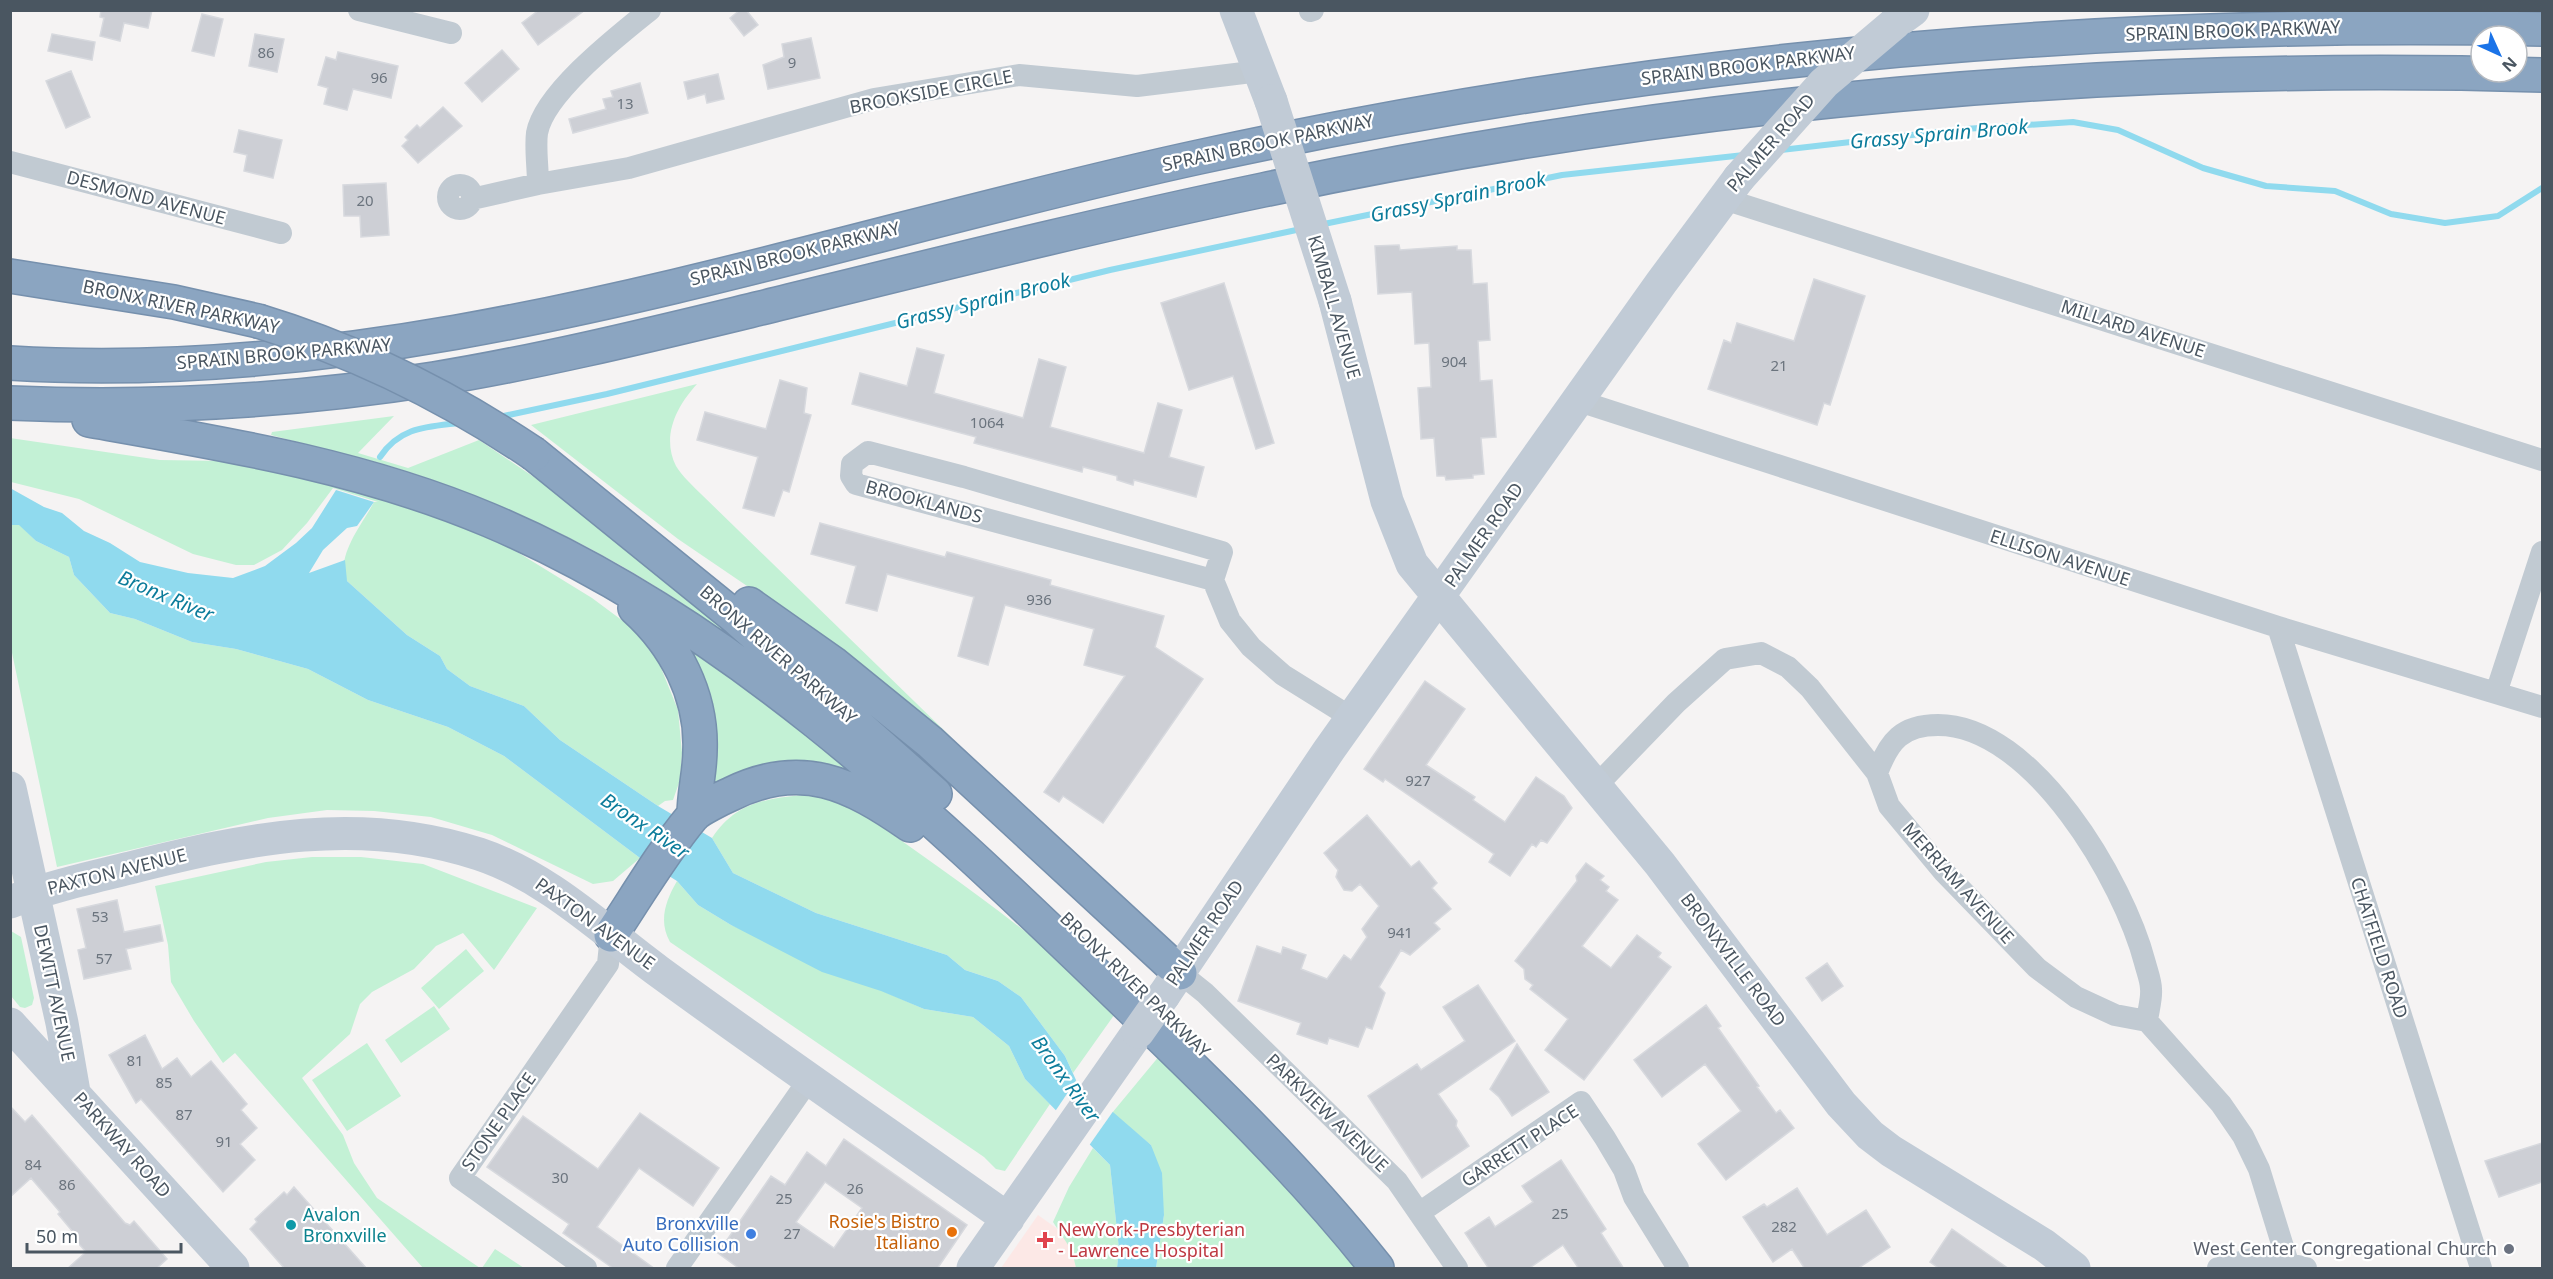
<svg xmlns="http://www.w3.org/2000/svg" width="2553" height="1279" viewBox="0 0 2553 1279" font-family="'Noto Sans',sans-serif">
<rect width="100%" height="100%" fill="#f5f3f3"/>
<!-- medical -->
<path fill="#fce8e6" d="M1038,1215L1059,1230L1083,1268H1001Z"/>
<!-- green -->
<path fill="#c3f1d5" d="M697,384C677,406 661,436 676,466C682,476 693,486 701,494L952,738L800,622L678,539L531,425Z
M394,416L358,453L408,468L479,440L587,513L641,555L757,658C654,576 537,514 412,473C366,458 318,448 271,435L272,432Z
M10,438L160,460L222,461L315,477L448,516L509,547L592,598L627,624L655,653L678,710L682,753L680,780L673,800L665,801L658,806L560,740L524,706L470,686L447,669L440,656L407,635L347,581C334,557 364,522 374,502H378L333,488L307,523L282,550L254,565H236L193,554L79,499L11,482Z
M19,524L36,541L69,557L74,575L110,613L135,619L192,642L236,649L308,669L368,700L448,727L504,756L640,858L613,881L593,884L492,835L431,817L374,811L327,810L268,818L57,867L11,648L10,525Z
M685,644L750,689L851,767V774L710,794Z
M802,795L832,798L859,811C949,874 1038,935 1117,1011L1073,1073L1065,1056L1021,997L998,981L965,970L947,955L816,913L733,873L712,838C735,804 762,799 802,795Z
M312,857H361L423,864L537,908L494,970L463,933L436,946L414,969L372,992L360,1004L350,1034L302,1078L343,1135L354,1163L377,1198L480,1268H423L235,1053L223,1063L194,1021L171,982L168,945L155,886L266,862Z
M677,881L698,905L731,925L924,1009L973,1017L1009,1046L1025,1079L1050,1104L1005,1171L996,1169L984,1157L670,942C658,921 666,900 677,881Z
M11,931L21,937L34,998L32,1005L25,1008L20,1007L11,996Z
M466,949L484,971L439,1009L421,988Z
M434,1006L450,1029L401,1063L385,1040Z
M367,1043L401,1096L347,1131L312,1080Z
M1160,1055L1321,1219L1363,1268H1156L1164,1215L1151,1145L1112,1113Z
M1093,1148L1110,1165L1119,1249L1117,1268H1076L1072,1251L1053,1222L1069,1187Z
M495,1249L524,1268H482Z"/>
<!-- water -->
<path fill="#90daee" d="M10,488L44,507L62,513L84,531L110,543L140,562L188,573L233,578L265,566L296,543L312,528L336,490L374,502L357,526L347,528L323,550L309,573L345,560L347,581L407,635L440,656L447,669L470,686L524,706L560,740L658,806L712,838L733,873L816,913L947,955L965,970L998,981L1021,997L1065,1056L1076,1080L1151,1145L1162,1173L1164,1215L1156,1268H1117L1119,1249L1110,1165L1025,1079L1009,1046L973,1017L924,1009L881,991L822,972L731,925L698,905L677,881L640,858L504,756L448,727L368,700L308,669L236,649L192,642L135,619L110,613L74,575L69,557L36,541L19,525H11Z"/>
<!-- pier -->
<path fill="#f5f3f3" d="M1077,1079L1114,1110L1088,1147L1054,1113Z"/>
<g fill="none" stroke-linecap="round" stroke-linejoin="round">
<!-- stream -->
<path stroke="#90daee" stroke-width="6" d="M1781,150L1964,129L2073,122L2118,130L2203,168L2266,186L2335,191L2391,214L2445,223L2498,216L2542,188
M1319,225L1562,175L1744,155
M499,417L607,394L1110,270L1301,229
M380,457C400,427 426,427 459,423"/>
</g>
<!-- building -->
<path fill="#cdcfd5" stroke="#d7d9de" stroke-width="1.5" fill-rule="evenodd" d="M101,10H152L148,28L124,23L120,41L100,36L104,18L100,17Z
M539,10H585L538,45L522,23Z
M740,10H746L758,25L744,36L730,18Z
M202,14L223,19L214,56L192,51Z
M52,34L95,42L92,60L48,51Z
M255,34L284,39L277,72L249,66Z
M811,38L820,78L768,89L763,65L784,57L782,44Z
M502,50L519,69L482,102L465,83Z
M338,52L398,66L391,98L353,89L347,110L324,104L328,88L318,85L326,57L336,60Z
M71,71L90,117L66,128L46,81Z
M718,74L724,99L707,103L705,94L688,99L684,82Z
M640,83L648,113L573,133L569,119L606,109L603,99L613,97L611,91Z
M443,107L462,126L418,163L402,146L408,140L405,137L417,125L420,128Z
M239,130L282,140L273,178L244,171L247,155L234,152Z
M386,183L389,235L361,237L360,216H344L343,185Z
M1399,245L1400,250L1457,246V250H1471L1473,284L1487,283L1490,340L1478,341L1480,381L1492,380L1496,437L1481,438L1484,474L1473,475V478L1446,480L1445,476H1437L1434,438L1421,439L1418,388L1431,387L1429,343L1415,344L1412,292L1378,294L1375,246Z
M1814,279L1865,296L1830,405L1824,403L1817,425L1708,389L1724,340L1731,343L1737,323L1794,341Z
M1224,283L1274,443L1256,449L1233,376L1189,390L1161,303Z
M917,348L944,355L934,393L1023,418L1039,359L1066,367L1050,427L1144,453L1158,403L1182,410L1169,457L1204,467L1196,497L1134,480L1133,485L1117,480V476L1083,467L1082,472L974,443L976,437L852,404L860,373L907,386Z
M780,380L807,388L804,413L811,415L789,492L783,490L774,516L743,508L758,457L697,440L705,412L766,429Z
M820,523L945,557L947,552L1051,580L1050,585L1164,616L1155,647L1203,679L1103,823L1063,796L1059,802L1044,792L1125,676L1084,665L1094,629L1005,605L988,665L958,656L974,597L887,574L877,611L846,603L856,566L811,554Z
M1425,681L1465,709L1426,765L1475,797L1473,800L1505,822L1536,777L1564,796L1572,808L1547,843L1541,840L1536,847L1532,844L1510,876L1489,862L1494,854L1385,779L1383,782L1364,769Z
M1367,815L1411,867L1419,861L1437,883L1432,888L1451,909L1434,923L1440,929L1410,955L1401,950L1379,987L1385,993L1372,1029L1366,1027L1358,1047L1329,1038L1327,1044L1297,1034L1301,1023L1238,1001L1257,946L1281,954L1283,947L1306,955L1301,969L1327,979L1344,955L1351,960L1367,937L1362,929L1379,906L1360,884L1352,891L1344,890L1336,877L1338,870L1324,853Z
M1586,863L1604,876L1600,880L1609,887L1606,891L1618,900L1582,946L1611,968L1637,935L1661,953L1658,957L1671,967L1584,1080L1545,1050L1568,1019L1530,989L1533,985L1525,979L1524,969L1515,961L1577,881L1576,876Z
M117,900L124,932L160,925L163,941L126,949L131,969L84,979L78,950L86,948L77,909Z
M1827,963L1843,986L1822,1001L1806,978Z
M1478,985L1515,1041L1438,1094L1457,1121L1456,1126L1469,1146L1422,1178L1368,1096L1417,1064L1421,1070L1465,1041L1443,1007Z
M1706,1005L1721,1026L1718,1028L1759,1086L1757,1087L1776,1113L1780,1110L1794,1128L1726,1180L1698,1144L1741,1111L1705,1064L1662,1097L1634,1060Z
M145,1035L162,1069L177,1058L191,1077L211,1061L247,1104L241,1110L257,1128L240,1144L255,1160L223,1192L141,1099L136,1103L109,1055Z
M1517,1044L1549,1092L1512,1116L1499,1097L1490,1089Z
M10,1106L25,1122L32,1115L125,1223L130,1225L134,1221L167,1259L156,1269H67L86,1252L70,1234L73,1232L58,1214L60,1212L31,1178L10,1197Z
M640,1113L719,1168L693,1206L639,1168L597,1227L655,1269H614L563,1233L569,1224L487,1167L523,1116L598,1169Z
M844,1139L967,1225L937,1269H740L718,1253L771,1176L785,1185L807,1152L826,1166ZM825,1182L862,1208L834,1248L796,1222Z
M2542,1143V1182L2499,1197L2485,1161Z
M1561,1160L1606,1229L1601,1233L1624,1269H1579L1563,1245L1528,1269H1489L1465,1233L1489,1217L1495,1227L1533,1202L1522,1186Z
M294,1187L367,1269H285L250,1229L257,1222L255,1219L284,1192L287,1195Z
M1797,1188L1827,1235L1866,1210L1890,1247L1857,1269H1805L1792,1249L1773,1262L1743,1217L1764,1204L1767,1207Z
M1952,1229L1989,1255L2009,1269H1940L1930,1262Z"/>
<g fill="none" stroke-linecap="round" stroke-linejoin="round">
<!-- highway casing -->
<g stroke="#7690ad" stroke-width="36">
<path id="highway" d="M10,276L174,302L258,321
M10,363C417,388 807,242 1199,157C1640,61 2091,19 2542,29
M10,403C152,409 294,401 434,379C544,361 653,334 761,308C928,267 1095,225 1263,190C1681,101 2115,62 2542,75
M89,420C226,444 361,466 489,520C726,620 920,805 1103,981C1198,1073 1295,1164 1377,1268
M534,454L734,616L935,794
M749,604L834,664L930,742L1180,973
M635,608C675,644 702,695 700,750C700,772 694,793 694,815
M611,935C637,896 662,853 692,817C697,810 722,798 731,794C802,759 851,784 910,825"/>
</g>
<!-- street -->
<path stroke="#c1cad2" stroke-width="22" d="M359,10L451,33
M650,10C619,35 544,93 537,133C535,148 538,168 538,184L629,168L874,99L1019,75L1137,86L1260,71
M1310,11L1313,10
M10,162L281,233
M448 197a12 12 0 1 1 24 0a12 12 0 1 1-24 0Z
M472,199L538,184
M1724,199L2542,460
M1579,401L2278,627L2542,707
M1213,580L856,484L851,476L852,464L868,452L964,477L1222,552L1213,580L1230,621L1251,647L1283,675L1352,718
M2278,627L2481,1268
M2496,693L2542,552
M1877,773C1889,741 1902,725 1938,725C2033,725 2124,882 2145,963C2147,971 2151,981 2151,989C2152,999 2148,1011 2147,1021
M1596,786L1676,703L1725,659L1761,653L1788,667L1810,688L1877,773L1889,806L1943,871L2037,968L2076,997L2115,1015L2147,1021L2221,1104L2243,1136L2259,1169L2288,1263
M1180,973L1205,993L1397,1181L1457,1268
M1419,1213L1581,1102L1605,1138L1624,1170L1634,1197L1678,1268
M586,1268L460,1178L608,964L611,935
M677,1268L810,1078
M2218,1268L2259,1257L2306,1268"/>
<!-- secondary -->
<path stroke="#c1cbd6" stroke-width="33" d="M1236,10L1271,101
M1895,23L1913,10
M1335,301L1387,501L1412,564L1660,864L1841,1104L1870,1135L1891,1151L2044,1245L2074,1268
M10,788L62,1023L74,1092
M10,902C49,887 89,878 130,868C248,838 359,815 479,854C548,877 601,929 658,971C773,1055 891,1136 1008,1219
M1164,995L1329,750L1661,283L1739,178
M10,1024L233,1268
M973,1268L1138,1032"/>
<!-- highway -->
<use href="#highway" stroke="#8ba5c1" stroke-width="33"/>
<!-- highway-bridge casing -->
<g stroke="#7690ad" stroke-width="36" stroke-linecap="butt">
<path id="highway-bridge" d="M258,321C357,351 448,396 534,454"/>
</g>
<!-- secondary-bridge -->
<path stroke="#c1cbd6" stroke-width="33" d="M1271,101L1335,301
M1739,178L1824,83L1895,23
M1138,1032L1164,995"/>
<!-- highway-bridge -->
<use href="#highway-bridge" stroke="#8ba5c1" stroke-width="33"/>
</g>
<!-- markers -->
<circle fill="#0f9aa8" stroke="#fff" stroke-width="2" cx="291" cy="1225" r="6"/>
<circle fill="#e8710a" stroke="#fff" stroke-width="2" cx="952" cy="1232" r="6"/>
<circle fill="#3f7fe0" stroke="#fff" stroke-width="2" cx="751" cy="1234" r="6"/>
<path fill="#e0444e" stroke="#fff" stroke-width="2" d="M1042 1231h6v6h6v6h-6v6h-6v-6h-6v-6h6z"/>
<circle fill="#6b7280" stroke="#fff" stroke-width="2" cx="2509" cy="1249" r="6"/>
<g text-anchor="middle" stroke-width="4.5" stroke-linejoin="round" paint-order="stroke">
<!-- number labels -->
<g font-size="15" fill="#6b747e">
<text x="266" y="58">86</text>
<text x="792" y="68">9</text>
<text x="379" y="83">96</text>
<text x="625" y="109">13</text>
<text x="365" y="206">20</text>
<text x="1454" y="367">904</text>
<text x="1779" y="371">21</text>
<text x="987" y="428">1064</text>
<text x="1039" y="605">936</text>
<text x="1418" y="786">927</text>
<text x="100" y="922">53</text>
<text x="1400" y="938">941</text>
<text x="104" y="964">57</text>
<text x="135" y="1066">81</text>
<text x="164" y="1088">85</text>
<text x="184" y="1120">87</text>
<text x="224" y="1147">91</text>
<text x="33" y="1170">84</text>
<text x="560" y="1183">30</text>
<text x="67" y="1190">86</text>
<text x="855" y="1194">26</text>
<text x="784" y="1204">25</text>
<text x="1560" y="1219">25</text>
<text x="1784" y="1232">282</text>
<text x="792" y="1239">27</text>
</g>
<!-- street labels -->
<g font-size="18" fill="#4a5661" stroke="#fff">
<text transform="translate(2233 31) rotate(-2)" y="6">SPRAIN BROOK PARKWAY</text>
<text transform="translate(1748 66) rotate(-7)" y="6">SPRAIN BROOK PARKWAY</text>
<text transform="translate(931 92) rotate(-11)" y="6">BROOKSIDE CIRCLE</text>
<text transform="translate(1268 143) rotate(-12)" y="6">SPRAIN BROOK PARKWAY</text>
<text transform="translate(1771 143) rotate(-49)" y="6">PALMER ROAD</text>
<text transform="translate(146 198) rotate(15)" y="6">DESMOND AVENUE</text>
<text transform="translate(795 254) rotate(-14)" y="6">SPRAIN BROOK PARKWAY</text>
<text transform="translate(181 307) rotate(12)" y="6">BRONX RIVER PARKWAY</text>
<text transform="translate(1334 307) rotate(74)" y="6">KIMBALL AVENUE</text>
<text transform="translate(2133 329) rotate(18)" y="6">MILLARD AVENUE</text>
<text transform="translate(284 354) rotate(-5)" y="6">SPRAIN BROOK PARKWAY</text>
<text transform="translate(924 502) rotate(15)" y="6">BROOKLANDS</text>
<text transform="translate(1484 535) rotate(-55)" y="6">PALMER ROAD</text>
<text transform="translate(2060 558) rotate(18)" y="6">ELLISON AVENUE</text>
<text transform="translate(778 655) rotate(41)" y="6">BRONX RIVER PARKWAY</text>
<text transform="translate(117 872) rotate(-14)" y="6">PAXTON AVENUE</text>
<text transform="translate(1958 883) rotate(48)" y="6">MERRIAM AVENUE</text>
<text transform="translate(595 924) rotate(36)" y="6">PAXTON AVENUE</text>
<text transform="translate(1205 933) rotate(-56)" y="6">PALMER ROAD</text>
<text transform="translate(2379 948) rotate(72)" y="6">CHATFIELD ROAD</text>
<text transform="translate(1733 960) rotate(53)" y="6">BRONXVILLE ROAD</text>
<text transform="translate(1135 985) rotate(44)" y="6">BRONX RIVER PARKWAY</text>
<text transform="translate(54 993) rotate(78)" y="6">DEWITT AVENUE</text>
<text transform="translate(1327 1113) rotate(44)" y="6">PARKVIEW AVENUE</text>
<text transform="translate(499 1122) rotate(-55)" y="6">STONE PLACE</text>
<text transform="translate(122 1145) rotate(48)" y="6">PARKWAY ROAD</text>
<text transform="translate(1520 1146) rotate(-33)" y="6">GARRETT PLACE</text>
</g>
<!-- culture labels -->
<g font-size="18" fill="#0d838f" stroke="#fff" text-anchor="start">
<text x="303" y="1221">Avalon<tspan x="303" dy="21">Bronxville</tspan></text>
</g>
<!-- food labels -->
<g font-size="18" fill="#c56008" stroke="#fff" text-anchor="end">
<text x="940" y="1228">Rosie's Bistro<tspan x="940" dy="21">Italiano</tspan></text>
</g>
<!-- shop labels -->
<g font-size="18" fill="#366cbe" stroke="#fff" text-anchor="end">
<text x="739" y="1230">Bronxville<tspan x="739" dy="21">Auto Collision</tspan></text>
</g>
<!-- health labels -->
<g font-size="18" fill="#be3a42" stroke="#fff" text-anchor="start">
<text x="1058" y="1236">NewYork-Presbyterian<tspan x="1058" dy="21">- Lawrence Hospital</tspan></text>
</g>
<!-- worship labels -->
<g font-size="18" fill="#5b616d" stroke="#fff" text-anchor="end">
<text x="2497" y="1255">West Center Congregational Church</text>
</g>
<!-- water labels -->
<g font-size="20" font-style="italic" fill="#0c7c9b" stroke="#fff">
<text transform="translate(1939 134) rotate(-5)" y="7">Grassy Sprain Brook</text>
<text transform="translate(1458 197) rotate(-12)" y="7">Grassy Sprain Brook</text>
<text transform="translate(983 301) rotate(-14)" y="7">Grassy Sprain Brook</text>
<text transform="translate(166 596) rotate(23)" y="7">Bronx River</text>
<text transform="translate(645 826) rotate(34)" y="7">Bronx River</text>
<text transform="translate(1066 1079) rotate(54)" y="7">Bronx River</text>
</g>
</g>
<!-- border -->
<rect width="2553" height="1279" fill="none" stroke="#4a5661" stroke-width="24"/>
<!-- north arrow -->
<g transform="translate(2499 54) rotate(135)"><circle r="28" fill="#ffffff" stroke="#b7bbc0" stroke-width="1.5"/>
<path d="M0-4.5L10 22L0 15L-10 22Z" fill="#1a73e8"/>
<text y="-9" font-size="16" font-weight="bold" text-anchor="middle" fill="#4a5661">N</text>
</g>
<!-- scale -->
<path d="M27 1243v9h154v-9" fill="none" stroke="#4a5661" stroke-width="3"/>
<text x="36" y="1243" font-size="18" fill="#4a5661" stroke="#ffffff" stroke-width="4.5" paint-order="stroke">50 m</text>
</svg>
